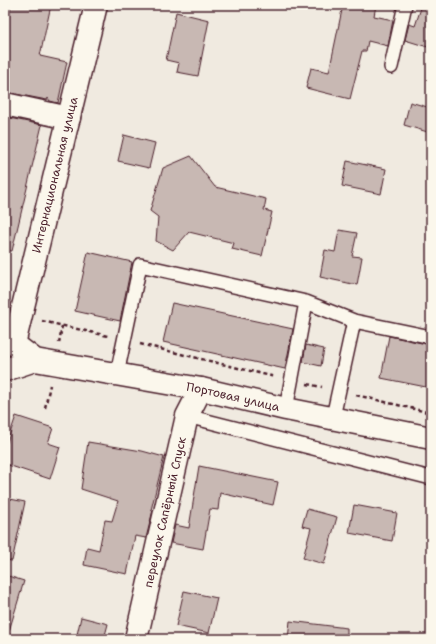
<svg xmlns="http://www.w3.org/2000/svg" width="436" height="644" viewBox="0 0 436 644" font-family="'Shantell Sans',sans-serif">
<rect width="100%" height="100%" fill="#f0eae0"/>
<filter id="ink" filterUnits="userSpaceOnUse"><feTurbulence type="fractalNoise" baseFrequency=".025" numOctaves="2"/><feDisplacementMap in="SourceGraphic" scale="8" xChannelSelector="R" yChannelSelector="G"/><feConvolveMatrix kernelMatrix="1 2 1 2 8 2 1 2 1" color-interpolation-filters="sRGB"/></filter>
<g filter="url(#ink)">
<!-- building -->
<path fill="#c8b8b3" stroke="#4a1f2b" d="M11,5H51L40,56L67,62L58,103L50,101L48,98L47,100L5,92V33Z
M343,5H376L374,16L393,20L388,46L368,41L366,51H362L350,99L306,88L311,68L329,72Z
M422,5H431V48L405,40L409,24L415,26Z
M176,12L209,20L198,76L177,72L179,63L166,60Z
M410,102L431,108V133L404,125Z
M5,117L42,125L12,251L5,250Z
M124,135L155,143L149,168L118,161Z
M191,156L215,187L266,199L264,210L272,212L262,256L232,249L234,243L189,232L173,250L156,241L158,217L150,211L163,168Z
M347,161L386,169L381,194L342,186Z
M339,230L357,233L352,256L362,257L357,285L320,277L325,250L335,252Z
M88,252L132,262L120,321L75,311Z
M172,303L293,329L285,369L163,342Z
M389,336L431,345V388L381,378Z
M306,345L324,349L321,366L303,362Z
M16,416L53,428L48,443L60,447L50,479L5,464V448Z
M88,442L142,451L164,457L151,510H153L146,538L135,536L127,574L84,565L87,547L99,550L105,520L112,521L118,501L81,489Z
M199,466L278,482L273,505L220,493L218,510L210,509L203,549L171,543L175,525L189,528Z
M5,498L25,502L12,561L5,560Z
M354,505L397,513L392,541L349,533Z
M307,509L337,517L324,564L303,558L311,528L302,526Z
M5,575L24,581L9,631L5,630Z
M184,591L217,598L209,633L176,626Z
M81,617L108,624L104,639H76Z
M290,621L347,628V639H288Z"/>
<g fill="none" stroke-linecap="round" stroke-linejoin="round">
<!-- lane casing -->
<g stroke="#4a1f2b" stroke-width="16">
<path id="lane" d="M391,67L405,5
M117,374L140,265L306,302L354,321L431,337
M286,409L306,302
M187,416L431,478
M333,417L354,321"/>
</g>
<!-- street casing -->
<g stroke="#4a1f2b" stroke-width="25">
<g id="street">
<path d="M5,104L69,118"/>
<path id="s1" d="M136,639L187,416L201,389"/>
</g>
</g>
<!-- secondary casing -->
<g stroke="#4a1f2b" stroke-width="25">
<g id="secondary">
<path id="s2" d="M14,344L96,5"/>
</g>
</g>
<!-- primary casing -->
<g stroke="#4a1f2b" stroke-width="25">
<g id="primary">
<path id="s3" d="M5,342L14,344L35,360L201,389L286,409L431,438"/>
<path d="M5,370L35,360"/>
</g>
</g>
<!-- path -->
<path stroke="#4a1f2b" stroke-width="2.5" stroke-dasharray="4 3" stroke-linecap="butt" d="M42,321L108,336
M59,343L62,326
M140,344L275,377
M307,384L322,387
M356,395L431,413
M45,408L50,385"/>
<!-- lane -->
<use href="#lane" stroke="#fbf7ec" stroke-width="13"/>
<!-- street -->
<use href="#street" stroke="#fbf7ec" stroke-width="22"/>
<!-- secondary -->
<use href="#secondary" stroke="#fbf7ec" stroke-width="22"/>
<!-- primary -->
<use href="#primary" stroke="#fbf7ec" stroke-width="22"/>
</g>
</g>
<g text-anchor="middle" stroke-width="4" stroke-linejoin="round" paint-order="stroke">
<!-- street labels -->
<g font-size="12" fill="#4a1f2b" stroke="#fbf7ec">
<text dy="4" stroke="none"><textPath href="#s2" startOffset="174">Интернациональная улица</textPath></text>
<text dy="4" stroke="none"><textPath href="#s3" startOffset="237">Портовая улица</textPath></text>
<text dy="4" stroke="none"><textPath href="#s1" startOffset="130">переулок Сапёрный Спуск</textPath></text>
</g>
</g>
<!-- margin -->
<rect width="436" height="644" fill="none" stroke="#fbf7ec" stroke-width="20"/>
<rect x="10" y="10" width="416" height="624" fill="none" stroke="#4a1f2b" stroke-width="1.5" filter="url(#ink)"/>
</svg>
